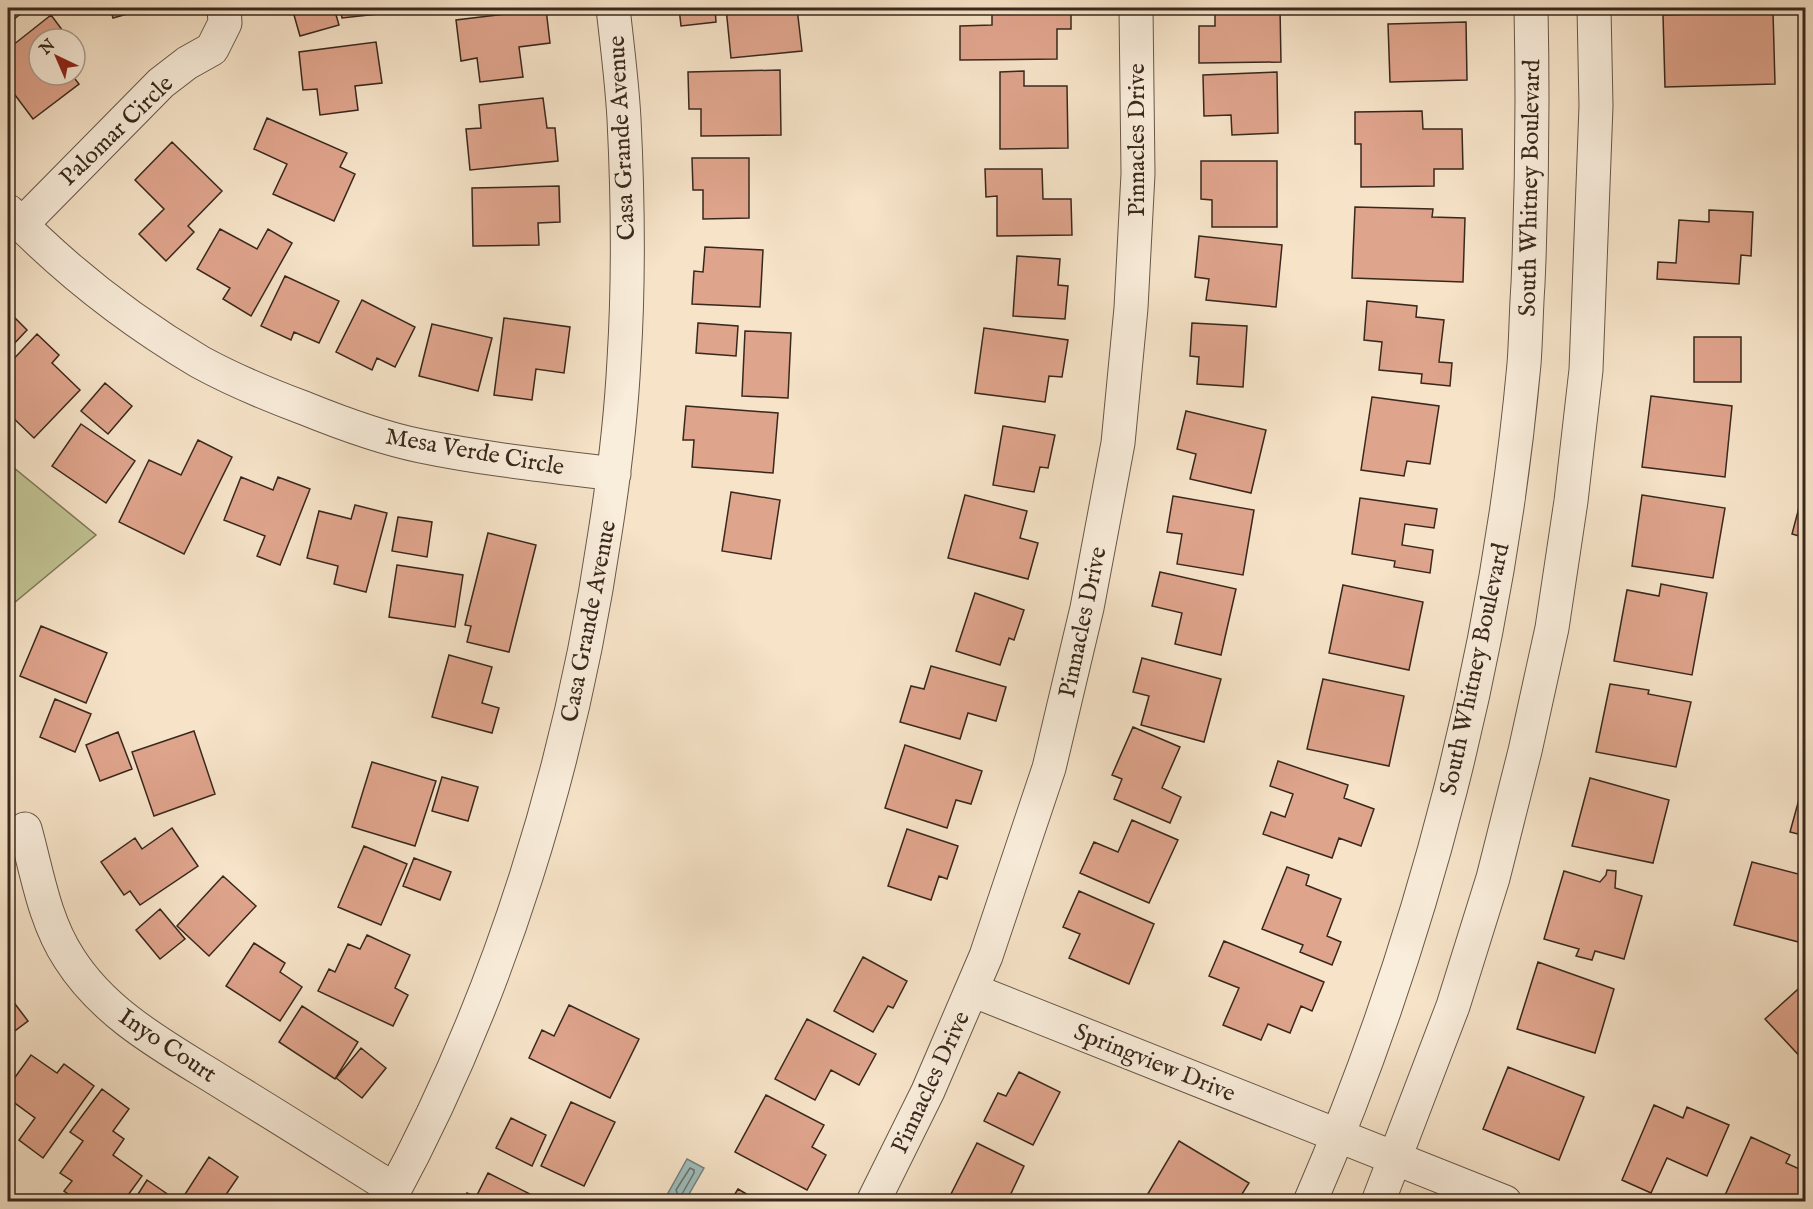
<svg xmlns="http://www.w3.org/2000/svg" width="1813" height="1209" viewBox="0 0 1813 1209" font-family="'IM FELL English',serif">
<rect width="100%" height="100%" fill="#f6e3c8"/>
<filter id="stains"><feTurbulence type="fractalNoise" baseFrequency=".00333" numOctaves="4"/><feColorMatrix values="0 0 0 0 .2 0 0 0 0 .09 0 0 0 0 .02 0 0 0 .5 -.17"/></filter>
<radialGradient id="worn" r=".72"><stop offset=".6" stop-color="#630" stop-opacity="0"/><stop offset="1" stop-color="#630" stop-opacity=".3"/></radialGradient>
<!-- green -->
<path fill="#c1c393" stroke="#7d7658" stroke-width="1.5" d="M8,463L96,535L8,608Z"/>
<!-- water -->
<path fill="#9ebdbb" stroke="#76817c" stroke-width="1.5" d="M687,1159L704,1168L685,1201H678L667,1195Z"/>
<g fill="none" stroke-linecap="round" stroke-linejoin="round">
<!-- shore -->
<path stroke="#6c726c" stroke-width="1.5" d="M690,1168L694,1170V1173L682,1194L678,1195L676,1190Z"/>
</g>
<!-- building -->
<path fill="#dfa48c" stroke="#39281d" stroke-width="1.5" d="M8,8H22L24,11L8,24Z
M110,8H148L113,18Z
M292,8H334L339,25L300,36Z
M340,8H387V13L342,18Z
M679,8H715L716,22L681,26Z
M726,8H797L802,51L731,58Z
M992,8H1071V29H1057V59L960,60V26L992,25Z
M1215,8H1280L1281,62L1199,63V26H1215Z
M546,9L550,43L519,47L523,77L480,82L477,58L461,61L456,20Z
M1773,12L1775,84L1665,87L1663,15Z
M51,15L69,39H39V75H72L79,84L33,119L12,91L8,95V49Z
M1466,22L1467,80L1390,82L1388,24Z
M376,42L382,83L355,86L358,110L320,115L317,89L303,90L299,52Z
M780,70L781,135L701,136V109H689L688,72Z
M1024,71V86H1067L1068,148L1000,149V72Z
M1277,72L1278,133L1232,135L1231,115L1204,116L1203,75Z
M543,98L547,128H555L558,161L470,170L466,129L481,128L479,105Z
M1422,111L1423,129H1462L1463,169H1434V186L1361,187V144H1355V112Z
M267,118L347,153L340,167L355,174L334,221L273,194L287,164L254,149Z
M172,142L222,191L188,226L194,232L166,261L139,234L164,209L135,180Z
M692,158H749V218L703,219V190H693Z
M1201,161H1277V227H1212V200L1201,199Z
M985,169H1042L1043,199H1071L1072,235L997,236V196L986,197Z
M559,186L560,222L538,223L539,245L473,246L472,188Z
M1355,207L1433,209L1432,217L1465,218L1463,282L1352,278Z
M1709,210L1753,212L1751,256L1741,255L1739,284L1657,279L1658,262L1676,263L1679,220L1709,222Z
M220,229L257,249L268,229L292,243L251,316L223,299L230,288L197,269Z
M1199,236L1282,245L1276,307L1206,300L1209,279L1195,277Z
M705,247L763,250L760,307L692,304L694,271L703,272Z
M1017,256L1060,259L1058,285L1068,286L1065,319L1013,316Z
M285,276L339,301L319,343L294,332L291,340L261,326Z
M362,300L415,327L395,367L377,358L372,370L336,352Z
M1367,301L1417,306L1416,317L1444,320L1439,362L1452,363L1450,386L1421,383L1422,374L1379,370L1382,342L1364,340Z
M8,311L27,330L8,350Z
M504,318L570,327L564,373L536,369L532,400L494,395Z
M698,323L738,326L736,356L696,353Z
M1192,323L1247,326L1243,387L1197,384L1199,357L1190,356Z
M432,324L492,338L478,391L419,376Z
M984,328L1068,340L1062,377L1049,376L1045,402L975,393Z
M745,331L791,333L788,398L742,396Z
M37,334L59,355L52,363L80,390L34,438L8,413V365Z
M1694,337H1741V382H1694Z
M105,383L132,406L108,434L81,411Z
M1651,396L1732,406L1725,477L1642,467Z
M1372,397L1439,406L1430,464L1407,461L1404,476L1361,470Z
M686,406L778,413L773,473L692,467L694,440H683Z
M1186,411L1266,430L1251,493L1190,479L1196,454L1177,449Z
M81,424L135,461L106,503L52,466Z
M1003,426L1055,435L1048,468L1040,467L1034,492L993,485Z
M198,440L232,457L184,554L119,522L149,460L181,475Z
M241,477L273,490L278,477L310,489L280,565L257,556L265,536L224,520Z
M731,492L780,500L771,559L722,551Z
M965,495L1027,511L1020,538L1038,543L1028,579L948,558Z
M1642,495L1725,508L1713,578L1632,566Z
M1173,496L1254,510L1243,575L1177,564L1182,534L1167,532Z
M1360,498L1437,509L1434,528L1405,524L1402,545L1433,550L1430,573L1394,567L1395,561L1352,554Z
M1801,500L1806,501V538L1792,534Z
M355,505L387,513L366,592L334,584L338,566L307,558L319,511L351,519Z
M398,517L432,522L427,557L392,551Z
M488,533L536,545L509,652L467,642L471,626L465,625Z
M397,565L463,575L455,627L389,617Z
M1160,572L1236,589L1221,655L1175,644L1182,613L1152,606Z
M1661,584L1707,593L1692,675L1614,661L1627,590L1659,596Z
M1343,585L1423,602L1409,670L1329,653Z
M975,593L1024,610L1014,640L1009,638L1000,665L956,651Z
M41,626L107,653L86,703L20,676Z
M449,655L492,667L482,703L499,708L492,733L432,717Z
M1142,658L1221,679L1204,742L1141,725L1149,696L1133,692Z
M931,666L1006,687L996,721L968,713L960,739L900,722L911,686L924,689Z
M1323,679L1404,696L1389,766L1307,749Z
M1610,684L1649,690L1648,694L1691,702L1676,767L1596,752Z
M55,699L91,714L75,752L40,737Z
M1133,727L1180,747L1162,788L1181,797L1170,823L1114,799L1122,779L1112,775Z
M194,731L215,794L154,816L132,752Z
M118,732L132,769L100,781L86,745Z
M905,745L982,771L971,804L956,800L947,828L885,808Z
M1278,761L1348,785L1344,798L1374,809L1361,846L1339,838L1332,858L1263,834L1271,812L1285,817L1293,794L1270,786Z
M372,762L436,781L415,846L352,827Z
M442,777L478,787L468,821L432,811Z
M1590,778L1669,800L1653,863L1572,846Z
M1801,792L1806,793V836L1790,832Z
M1132,820L1178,840L1149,903L1080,873L1094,842L1118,852Z
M172,828L198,866L140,905L130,891L124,895L101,862L135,838L142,849Z
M907,829L958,846L947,879L939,876L931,900L888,886Z
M364,846L407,864L381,925L338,907Z
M414,858L451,872L440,900L403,886Z
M1752,862L1806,876V944L1734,925Z
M1287,867L1309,875L1306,885L1341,899L1327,936L1341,942L1332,965L1300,952L1303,945L1262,929Z
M1607,870L1616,871L1615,888L1642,896L1624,959L1595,951L1592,960L1576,956L1579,949L1544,939L1564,871L1600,882L1606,875Z
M223,876L256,906L209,956L177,926Z
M1079,891L1154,924L1129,984L1069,958L1080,934L1063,927Z
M160,909L185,939L160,959L136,930Z
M367,935L410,955L395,988L408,995L393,1026L318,991L329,969L335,972L348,944L360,949Z
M1224,941L1324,982L1312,1011L1301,1006L1290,1033L1268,1024L1261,1040L1223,1025L1239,988L1209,976Z
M254,943L285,963L280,972L302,987L280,1021L226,986Z
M863,957L907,981L893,1008L888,1006L873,1032L834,1011Z
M1538,962L1614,989L1595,1053L1517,1029Z
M1806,982V1063L1765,1019Z
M12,1000L28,1021L8,1036V1004Z
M569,1005L639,1039L610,1098L529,1058L542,1030L554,1036Z
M302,1006L358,1042L335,1079L279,1042Z
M807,1019L876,1054L859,1085L831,1070L815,1100L775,1079Z
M361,1048L386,1068L362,1098L336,1078Z
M31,1055L57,1073L64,1064L94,1086L43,1158L19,1140L35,1118L8,1098V1087Z
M1508,1067L1584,1097L1559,1160L1483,1129Z
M1019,1072L1060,1092L1033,1145L984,1121L998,1093L1006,1096Z
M102,1089L129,1109L113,1131L124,1139L113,1155L142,1176L123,1202H79L64,1191L72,1181L60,1173L83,1141L70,1132Z
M766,1095L824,1125L812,1147L826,1155L807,1190L735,1152Z
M571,1102L615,1122L584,1186L541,1166Z
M1654,1105L1683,1118L1687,1107L1729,1125L1707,1176L1667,1158L1651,1193L1622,1180Z
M511,1118L546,1135L532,1166L496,1148Z
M1751,1137L1790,1155L1786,1163L1806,1172V1197L1804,1202H1722Z
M1179,1141L1249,1183L1237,1202H1143Z
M977,1143L1024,1166L1007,1202H961L950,1196Z
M209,1157L238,1177L221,1202H180Z
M488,1173L542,1200L541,1202H463L467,1193L476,1197Z
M147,1180L179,1202H133Z
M738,1189L760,1202H730Z"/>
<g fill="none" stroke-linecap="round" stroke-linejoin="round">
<!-- minor casing -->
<g stroke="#685748" stroke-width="35">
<path id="minor" d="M8,211C65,270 129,320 200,362C233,380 269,395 304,408C341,423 381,438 421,446C484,459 549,466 614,474
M21,225L161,83L187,63L212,49L225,23L224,8
M25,829C37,872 44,920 69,958C106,1017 171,1050 228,1086C284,1120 339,1155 395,1190
M972,990L1505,1202
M388,1202C501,995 571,764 605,533C614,476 621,418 624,360C629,280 628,199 624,119C622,82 617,44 613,8
M873,1202L928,1091L986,956L1049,768L1087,608L1118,443L1131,308L1138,174L1136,8
M1310,1202C1424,939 1498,649 1524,364C1526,338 1526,311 1528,284C1532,192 1533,100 1531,8
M1378,1202L1453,1006L1493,878L1525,751L1552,628L1571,501L1586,370L1596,106L1594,8"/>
</g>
<!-- minor -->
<use href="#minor" stroke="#f9eddb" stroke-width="33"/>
</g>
<g text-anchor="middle" stroke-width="4.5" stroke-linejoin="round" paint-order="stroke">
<!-- street labels -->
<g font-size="24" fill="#39281d" stroke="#f9eddb">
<text transform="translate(116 130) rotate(-44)" y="8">Palomar Circle</text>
<text transform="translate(621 138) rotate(-93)" y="8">Casa Grande Avenue</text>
<text transform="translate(1136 140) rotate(-90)" y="8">Pinnacles Drive</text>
<text transform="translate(1529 188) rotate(-89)" y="8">South Whitney Boulevard</text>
<text transform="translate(475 451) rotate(10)" y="8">Mesa Verde Circle</text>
<text transform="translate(588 621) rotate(-79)" y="8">Casa Grande Avenue</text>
<text transform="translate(1082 622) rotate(-78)" y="8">Pinnacles Drive</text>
<text transform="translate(1474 669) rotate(-78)" y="8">South Whitney Boulevard</text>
<text transform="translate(168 1045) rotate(34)" y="8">Inyo Court</text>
<text transform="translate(1155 1062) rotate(22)" y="8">Springview Drive</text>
<text transform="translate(930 1082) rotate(-65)" y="8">Pinnacles Drive</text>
</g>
</g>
<!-- margin -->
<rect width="1813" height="1209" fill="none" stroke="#f6e3c8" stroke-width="30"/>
<rect x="9" y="9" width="1795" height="1191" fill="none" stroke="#39281d" stroke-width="3"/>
<rect x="15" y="15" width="1783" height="1179" fill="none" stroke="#39281d" stroke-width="1.5"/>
<!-- north arrow -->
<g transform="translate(57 57) rotate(316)"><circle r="28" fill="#f9eddb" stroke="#ac9e8f" stroke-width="1.5"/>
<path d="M0-4.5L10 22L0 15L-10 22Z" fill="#8f2418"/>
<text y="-9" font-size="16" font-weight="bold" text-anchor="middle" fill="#39281d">N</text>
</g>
<rect width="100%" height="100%" filter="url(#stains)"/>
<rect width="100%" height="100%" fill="url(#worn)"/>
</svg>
